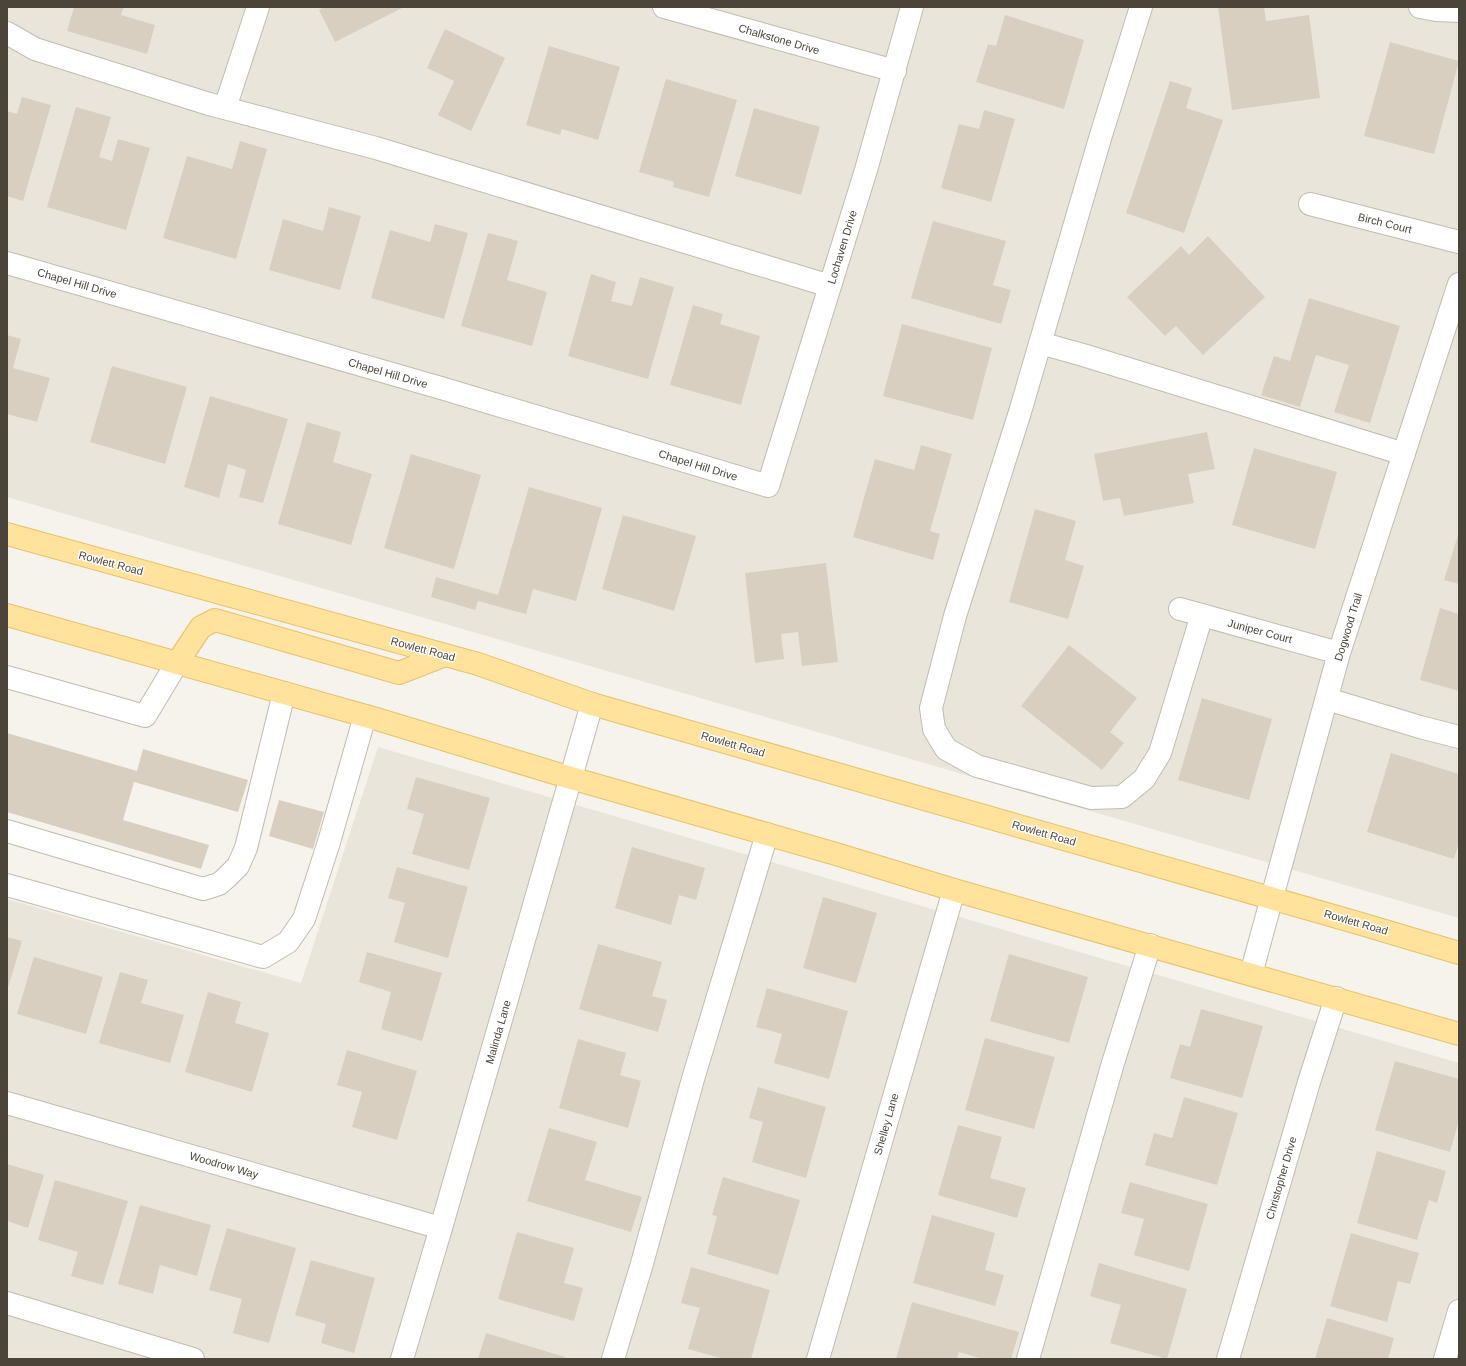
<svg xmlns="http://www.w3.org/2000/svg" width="1466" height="1366" viewBox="0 0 1466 1366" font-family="Helvetica,sans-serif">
<rect width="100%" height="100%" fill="#f6f3ec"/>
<!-- residential -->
<path fill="#eae5da" d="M7,7H1459V918L7,497Z
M378,747L1459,1063V1359H7V899L301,983Z"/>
<!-- building -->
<path fill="#d8cfc1" d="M74,7H124L121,15L155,25L147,54L67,31Z
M324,7H404L335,42L319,10Z
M1218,7H1264L1266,21L1309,15L1320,98L1232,110Z
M1005,15L1084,40L1064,109L976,82L988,44L996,46Z
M445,29L505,58L471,131L438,115L454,81L427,68Z
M1390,42L1459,61L1434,154L1364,136Z
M549,46L620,67L598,140L562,129L560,135L526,125Z
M666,79L737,100L709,197L673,187L674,182L639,172Z
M1170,81L1192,88L1186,108L1223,120L1184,233L1126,213Z
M22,97L51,105L23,201L7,196V111L17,114Z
M76,107L111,117L99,157L112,161L118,139L150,148L126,230L47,207Z
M754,108L820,127L801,195L735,176Z
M984,110L1015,119L991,202L941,188L959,124L979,129Z
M240,141L267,149L236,259L163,238L187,156L232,169Z
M329,207L361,216L340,290L269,270L283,219L323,231Z
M933,221L1006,241L993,285L1011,290L1001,324L911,298Z
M435,224L468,233L444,319L371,298L390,230L430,242Z
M488,233L518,241L507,280L547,292L532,346L461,326Z
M1208,236L1265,297L1203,355L1176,326L1165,336L1127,297L1181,246L1189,255Z
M591,274L616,282L611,301L632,306L640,277L674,287L648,379L568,356Z
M1309,298L1400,326L1370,423L1334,412L1349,365L1316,355L1300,407L1261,395L1274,356L1290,361Z
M693,305L723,314L720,324L760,336L741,405L670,385Z
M902,324L992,348L973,420L883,396Z
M7,335L21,339L13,368L50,378L37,422L7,414Z
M112,366L187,387L165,464L90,442Z
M210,396L288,419L263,503L239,497L246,470L228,464L219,498L184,487Z
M307,422L341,432L333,462L372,474L351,545L278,524Z
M1207,432L1215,469L1188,474L1194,503L1124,516L1120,498L1103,501L1094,454Z
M921,445L952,454L930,531L940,534L933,560L853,537L875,459L914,470Z
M1254,448L1337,472L1315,549L1232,525Z
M411,454L481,475L454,569L384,548Z
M529,487L602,508L576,601L533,589L526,614L478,601L475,610L431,597L436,577L498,595Z
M1035,509L1076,521L1065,560L1084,566L1068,619L1009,602Z
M623,515L696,536L674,611L602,589Z
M1459,532V584L1444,580Z
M826,563L838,662L802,666L798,632L781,634L784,659L755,663L745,573Z
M1440,608L1459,614V691L1420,680Z
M1069,645L1137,698L1110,732L1124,743L1102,770L1021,706Z
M1202,698L1272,719L1249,800L1178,780Z
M7,733L137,771L143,749L248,780L238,812L134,782L123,820L209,845L201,869L7,812Z
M1391,753L1459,774V842L1454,859L1367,832Z
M416,777L490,798L469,870L412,854L424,814L407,809Z
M279,800L324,812L313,849L269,836Z
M632,847L705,868L696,900L679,895L671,925L615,908Z
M397,867L468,887L448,958L394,942L405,903L388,898Z
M823,897L877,913L856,983L803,968Z
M7,937L22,941L7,991Z
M598,944L662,962L652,996L667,1000L658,1032L579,1009Z
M367,952L442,973L422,1041L381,1029L391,992L359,982Z
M1009,954L1088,977L1069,1043L990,1021Z
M34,957L103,977L86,1034L17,1014Z
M120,972L148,980L141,1003L184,1015L170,1063L99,1043Z
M767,988L848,1011L829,1079L774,1063L782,1034L756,1027Z
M208,992L241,1002L235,1023L269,1033L252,1092L185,1072Z
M1201,1009L1263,1026L1242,1098L1170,1078L1180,1044L1190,1047Z
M985,1038L1055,1057L1034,1129L965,1110Z
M578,1039L626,1053L620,1075L641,1081L628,1128L559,1108Z
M347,1050L417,1071L397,1140L352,1127L362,1092L337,1085Z
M1395,1061L1459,1079V1120L1450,1152L1375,1130Z
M758,1087L826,1107L806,1178L752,1162L763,1122L749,1118Z
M1184,1097L1238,1113L1217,1185L1145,1165L1154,1133L1172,1138Z
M958,1125L1002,1137L990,1178L1026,1188L1017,1218L938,1195Z
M549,1128L597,1142L585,1180L642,1197L631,1232L527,1201Z
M1377,1151L1446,1171L1437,1203L1429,1200L1417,1240L1357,1223Z
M7,1164L44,1175L28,1228L7,1221Z
M723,1177L800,1200L778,1275L707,1254L717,1216L712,1215Z
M55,1180L128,1201L103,1285L71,1276L78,1252L38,1240Z
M1130,1182L1208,1204L1189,1271L1134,1255L1144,1219L1121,1213Z
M140,1205L211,1225L197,1276L160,1265L153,1294L118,1284Z
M932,1215L995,1233L985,1270L1004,1275L995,1306L913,1283Z
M227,1228L296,1248L269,1343L233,1333L242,1299L209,1290Z
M517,1232L574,1248L564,1283L583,1288L574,1321L498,1299Z
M1351,1233L1419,1253L1410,1284L1398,1281L1387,1322L1330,1306Z
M311,1260L375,1278L354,1353L321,1343L326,1324L295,1315Z
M1099,1263L1187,1289L1167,1359L1110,1343L1121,1305L1090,1296Z
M691,1267L770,1290L751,1359H724L688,1349L700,1308L681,1303Z
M912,1302L1019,1332L1011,1359H983L959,1352L957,1359H896Z
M1327,1318L1394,1338L1388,1359H1315Z
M486,1333L565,1357V1359H478Z"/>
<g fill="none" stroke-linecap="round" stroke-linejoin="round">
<!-- minor casing -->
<g stroke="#c2bbae" stroke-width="24">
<path id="minor" d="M664,7L895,71
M1141,7L1101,135L1020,412L955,616L931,708L934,729L946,749L977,766L1091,798L1122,797L1144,779L1160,753L1202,615
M1420,7L1436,10L1459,11
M7,33L35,49L209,104L376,148L830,286
M225,108L258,7
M1310,204L1459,242
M7,263L441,388L768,486L866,170L912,7
M1040,343L1083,355L1404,454
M1180,609L1339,653
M7,677L145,716L177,663
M1327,699L1420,727L1459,737
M7,831L203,889L219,884L226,878L238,866L246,848L284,693
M7,885L263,957L288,942L304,919L329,842L365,716
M1251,974L1339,653L1459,284
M7,1103L441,1228
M7,1303L193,1359
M402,1359L441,1228L592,704
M613,1359L641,1267L693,1079L767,834
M818,1359L954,890
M1028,1359L1113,1063L1150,945
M1228,1359L1309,1082L1336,998
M1445,1359L1459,1311"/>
</g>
<!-- major casing -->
<g stroke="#e6c16a" stroke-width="24">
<path id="major" d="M7,534L478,664L592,704L1358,923L1459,953
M7,615L380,720L571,778L836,854L954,890L1459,1034
M177,663L201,627L215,620L399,673L445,655"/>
</g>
<!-- minor -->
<use href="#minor" stroke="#fff" stroke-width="22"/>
<!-- major -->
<use href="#major" stroke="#ffe39c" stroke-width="22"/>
</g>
<g text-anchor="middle" stroke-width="3" stroke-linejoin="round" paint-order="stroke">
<!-- street labels -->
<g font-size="11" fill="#4b4439" stroke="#fff">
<text transform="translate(779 39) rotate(16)" y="4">Chalkstone Drive</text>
<text transform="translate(1385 223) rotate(14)" y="4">Birch Court</text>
<text transform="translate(842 247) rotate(-73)" y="4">Lochaven Drive</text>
<text transform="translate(77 283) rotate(16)" y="4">Chapel Hill Drive</text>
<text transform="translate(388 373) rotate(16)" y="4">Chapel Hill Drive</text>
<text transform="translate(698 465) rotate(17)" y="4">Chapel Hill Drive</text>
<text transform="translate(111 563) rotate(15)" y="4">Rowlett Road</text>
<text transform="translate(1348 627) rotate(-73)" y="4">Dogwood Trail</text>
<text transform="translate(1260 631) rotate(15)" y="4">Juniper Court</text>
<text transform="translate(423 649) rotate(15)" y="4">Rowlett Road</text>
<text transform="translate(733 744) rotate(16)" y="4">Rowlett Road</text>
<text transform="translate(1044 833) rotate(16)" y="4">Rowlett Road</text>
<text transform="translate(1356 922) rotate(16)" y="4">Rowlett Road</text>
<text transform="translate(498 1032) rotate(-74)" y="4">Malinda Lane</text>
<text transform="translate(886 1124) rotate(-74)" y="4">Shelley Lane</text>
<text transform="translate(224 1165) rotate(16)" y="4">Woodrow Way</text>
<text transform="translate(1281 1178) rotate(-74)" y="4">Christopher Drive</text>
</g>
</g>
<!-- border -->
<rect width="1466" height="1366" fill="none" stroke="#4b4439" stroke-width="16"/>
</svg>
